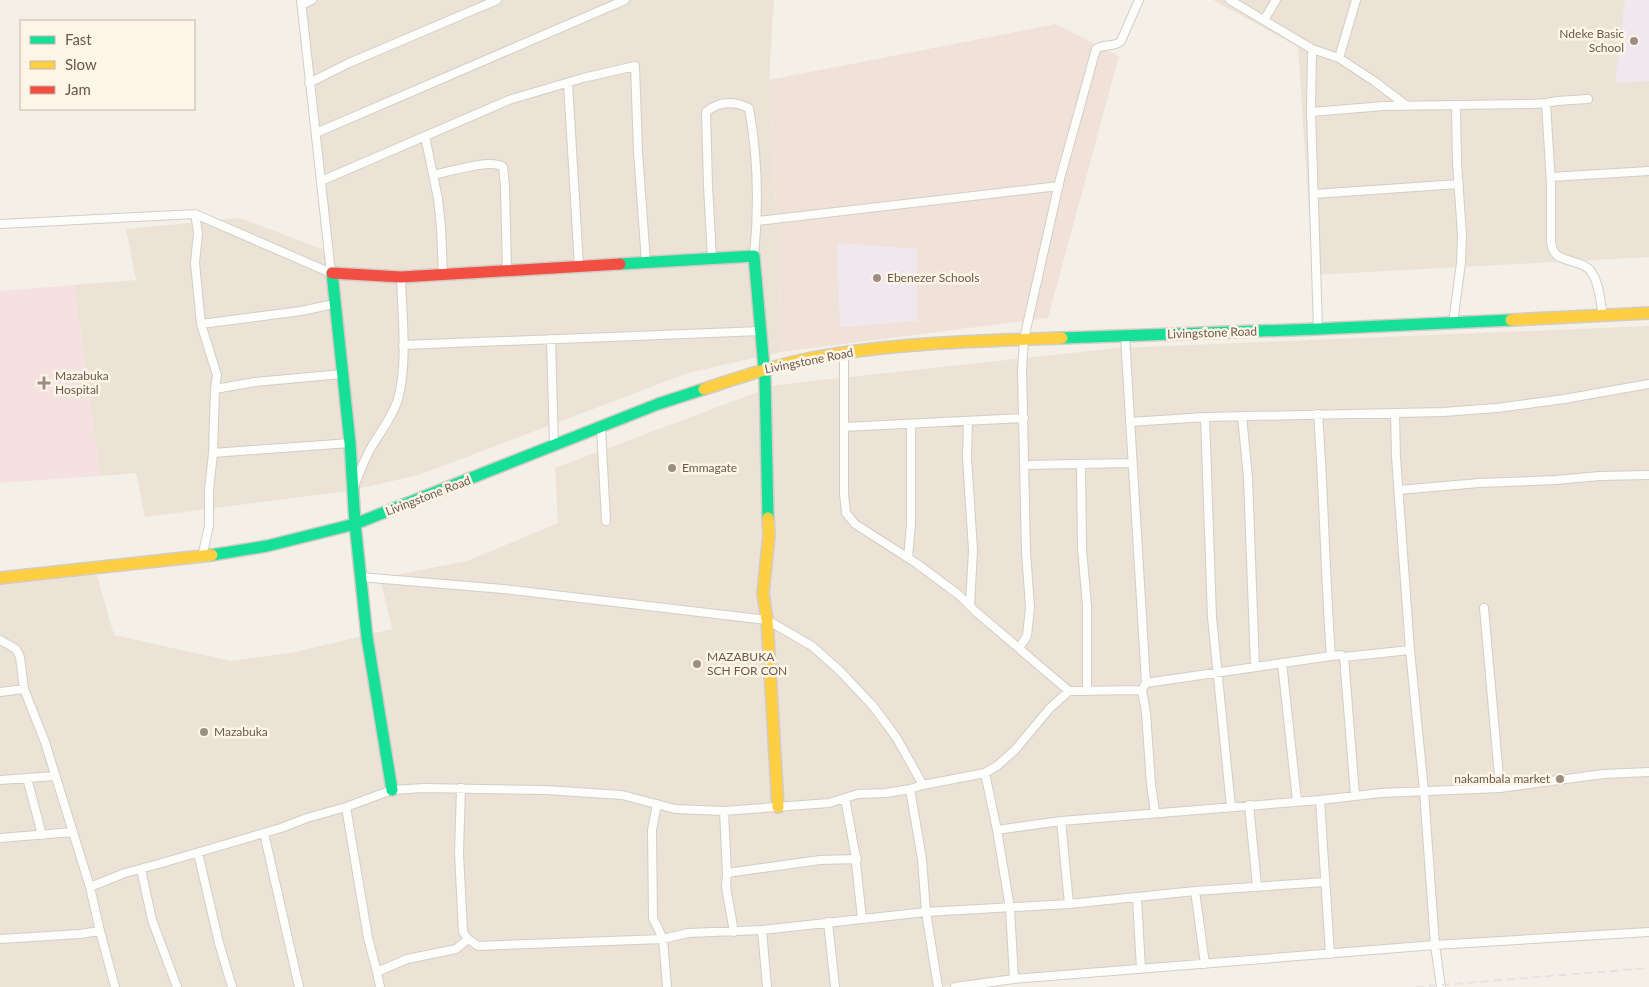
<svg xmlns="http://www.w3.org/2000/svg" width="1649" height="987" viewBox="0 0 1649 987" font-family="Lato,sans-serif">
<rect width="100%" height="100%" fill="#f4f0e8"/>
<!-- residential -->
<path fill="#ece3d6" d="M298,0H774L769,80L778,240L781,352L688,373L419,475L348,491L145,517L136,473L100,476L74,285L136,280L126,229L240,218L325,250Z
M1213,0H1649V257L1313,275L1298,47Z
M1649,326V931L938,987H0V585L97,575L114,635L231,661L295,652L392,629L380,578L467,561L558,523L555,468L776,385L1117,348Z"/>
<!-- commercial -->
<path fill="#f1e2d9" d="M1056,24L1119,56L1048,318L781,352L778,240L769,80Z"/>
<!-- education -->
<path fill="#f1e7ef" d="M1625,0H1649V81L1615,83Z
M837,243L917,249V321L840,327Z"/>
<!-- medical -->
<path fill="#f5e2e0" d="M74,285L100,476L0,483V291Z"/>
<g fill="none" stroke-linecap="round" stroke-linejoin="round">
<!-- street casing -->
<g stroke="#d3cdc6" stroke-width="10">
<path id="street" d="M1230,0L1312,49L1311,112L1318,329
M1356,0L1339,58L1374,81L1407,106
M302,5L312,0
M1264,20L1276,0
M1312,49L1339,58
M309,83L349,63L497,0
M568,83L579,266
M1546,103L1551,184V242C1552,245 1552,250 1555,253C1562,263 1585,260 1592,273C1600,285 1600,302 1603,315
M1311,112L1384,106L1532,104L1546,103L1557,101L1588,99
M316,133L625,0
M425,136L438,199L441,227L443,275
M433,175C449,172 491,158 503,167L505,186L507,271
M1551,177L1649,171
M321,181L509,100L583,78L635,66L638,152L646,262
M1314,194L1459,184
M195,214L198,233L195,263L201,324L217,375L215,389L213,453L209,490V526L202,557
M758,221L1059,186
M0,224L195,214L331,273L301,0
M712,258L708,186L706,112C719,101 734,101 749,108C758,157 759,206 754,256
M1453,323L1461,263L1462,235L1457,162L1456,106
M201,324L301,311L334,304
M1125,336L1146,683
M551,339L554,446
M403,345L761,331
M844,353V494L846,513L855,524L916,563L959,595L975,611L1069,691
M215,389L255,382L342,374
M1395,413L1396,457L1410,650L1424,791L1435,945L1441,987
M1318,414C1324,494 1325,575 1331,656
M1242,416L1248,478L1255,667
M1205,417L1212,617L1231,807
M968,421L967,457L973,550L970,606
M1130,422L1205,417L1443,412L1497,408L1564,399L1649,384
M844,427L1024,418
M601,428L606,521
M213,453L350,443
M1081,464L1082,548L1087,606V691
M1024,465L1132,463
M355,484C360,471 365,458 372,446C381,431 393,416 398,399C408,363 402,315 401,277
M1399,490L1479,483L1556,480L1600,476L1649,475
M908,558L911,524V424
M360,577L503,589L767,620L812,646L839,670L873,706L896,737L923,785
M1484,608L1500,788
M0,640L16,649L20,657L24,689L45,742L90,887L100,931L115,987
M1019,648L1027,636L1030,607L1026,552L1022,370L1024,339L1060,179L1096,49C1104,43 1114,48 1121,41L1139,0
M1344,657L1355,795
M1282,663L1297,801
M1144,686L1146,683L1331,656L1341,655L1344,657L1410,650
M0,692L24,689
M985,773L997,830L1010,908L1014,979
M27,778L42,835
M0,780L55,776
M461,788L459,853L463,932L468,939L478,946L663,939L688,933L762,930L926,912L1069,904L1195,891L1325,882
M910,789L922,859L926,912L938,987
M845,798L855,853L857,859L856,863L862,919
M1320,800L1330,954
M657,804L652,830L653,918L663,939L667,987
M1249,805L1257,886
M346,807L368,938L377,972
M724,811L727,873L726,887L734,932
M1061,821L1069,904
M997,830L1061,821L1320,800L1381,793L1500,788L1603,774L1649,772
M264,833L299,987
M0,838L73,832
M198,853L219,943L232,987
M141,869L152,920L177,987
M727,873L820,860L857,859
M90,887L125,873L162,863L281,828L307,818L346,807L392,790L424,788L545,790L622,795L675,809L724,811L829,803L858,794L886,793L910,789L923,785L985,773L997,766L1015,750L1050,708L1069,691L1142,690L1146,713L1151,784L1155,812
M1195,891L1205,964
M1137,898L1141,969
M828,922L835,987
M762,930L767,987
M0,939L80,934L100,931
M380,987L377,972L407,959L456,949L468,939
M955,987L1014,979L1435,945L1649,932"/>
</g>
<!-- fast casing -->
<g stroke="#d2ccc5" stroke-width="14">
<path id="fast" d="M620,264L754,256L765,379L768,518
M332,273L350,443L355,524L367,637L392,790
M1062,338L1318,329L1511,320
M212,555L267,546L355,524L658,404L704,389"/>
</g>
<!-- slow casing -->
<g stroke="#d2ccc5" stroke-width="14">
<path id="slow" d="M1511,320L1649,313
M704,389C738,378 772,366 807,359C890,343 977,341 1062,338
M768,518L769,535L763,593L767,620L778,807
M0,578L212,555"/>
</g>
<!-- jam casing -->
<g stroke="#d2ccc5" stroke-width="14">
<path id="jam" d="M332,273L401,277L620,264"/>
</g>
<!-- street -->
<use href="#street" stroke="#fdfdfc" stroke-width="8"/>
<!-- fast -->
<use href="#fast" stroke="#16e098" stroke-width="11"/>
<!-- slow -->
<use href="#slow" stroke="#ffcf43" stroke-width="11"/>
<!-- jam -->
<use href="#jam" stroke="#f24e42" stroke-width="11"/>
<!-- rail -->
<path stroke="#e4e2e3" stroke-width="2" stroke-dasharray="8 5" stroke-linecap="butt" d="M1416,987L1649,968"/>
</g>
<!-- markers -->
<g fill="#9c8e83" stroke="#fcf5e8" stroke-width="2">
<circle cx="1634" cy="41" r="5"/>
<circle cx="877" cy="278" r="5"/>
<path d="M41.5 375.5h5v5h5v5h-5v5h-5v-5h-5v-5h5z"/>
<circle cx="672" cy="468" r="5"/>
<circle cx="697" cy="664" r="5"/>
<circle cx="204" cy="732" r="5"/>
<circle cx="1560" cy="779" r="5"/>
</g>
<g text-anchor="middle" stroke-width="5" stroke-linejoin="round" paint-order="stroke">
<!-- poi labels -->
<g font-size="12" fill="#6d594c" stroke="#fcf5e8" text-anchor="start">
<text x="1624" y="38" text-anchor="end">Ndeke Basic<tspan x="1624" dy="14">School</tspan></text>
<text x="887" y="282">Ebenezer Schools</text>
<text x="55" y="380">Mazabuka<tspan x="55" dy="14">Hospital</tspan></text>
<text x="682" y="472">Emmagate</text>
<text x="707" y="661">MAZABUKA<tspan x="707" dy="14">SCH FOR CON</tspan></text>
<text x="214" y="736">Mazabuka</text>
<text x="1550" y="783" text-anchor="end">nakambala market</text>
</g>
<!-- street labels -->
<g font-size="12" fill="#6d594c" stroke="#fcf5e8">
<text transform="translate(1212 333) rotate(-2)" y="4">Livingstone Road</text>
<text transform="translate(809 361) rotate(-11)" y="4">Livingstone Road</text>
<text transform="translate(428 496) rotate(-21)" y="4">Livingstone Road</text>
</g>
</g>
<!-- legend -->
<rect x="20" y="20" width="175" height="90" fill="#fcf5e8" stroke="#c3b7aa"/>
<rect x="30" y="36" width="25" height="8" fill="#16e098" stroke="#c3b7aa"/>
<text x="65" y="45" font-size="15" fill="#6d594c">Fast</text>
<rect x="30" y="61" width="25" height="8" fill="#ffcf43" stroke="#c3b7aa"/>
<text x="65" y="70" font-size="15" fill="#6d594c">Slow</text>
<rect x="30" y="86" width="25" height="8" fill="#f24e42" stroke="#c3b7aa"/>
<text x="65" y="95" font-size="15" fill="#6d594c">Jam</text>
</svg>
